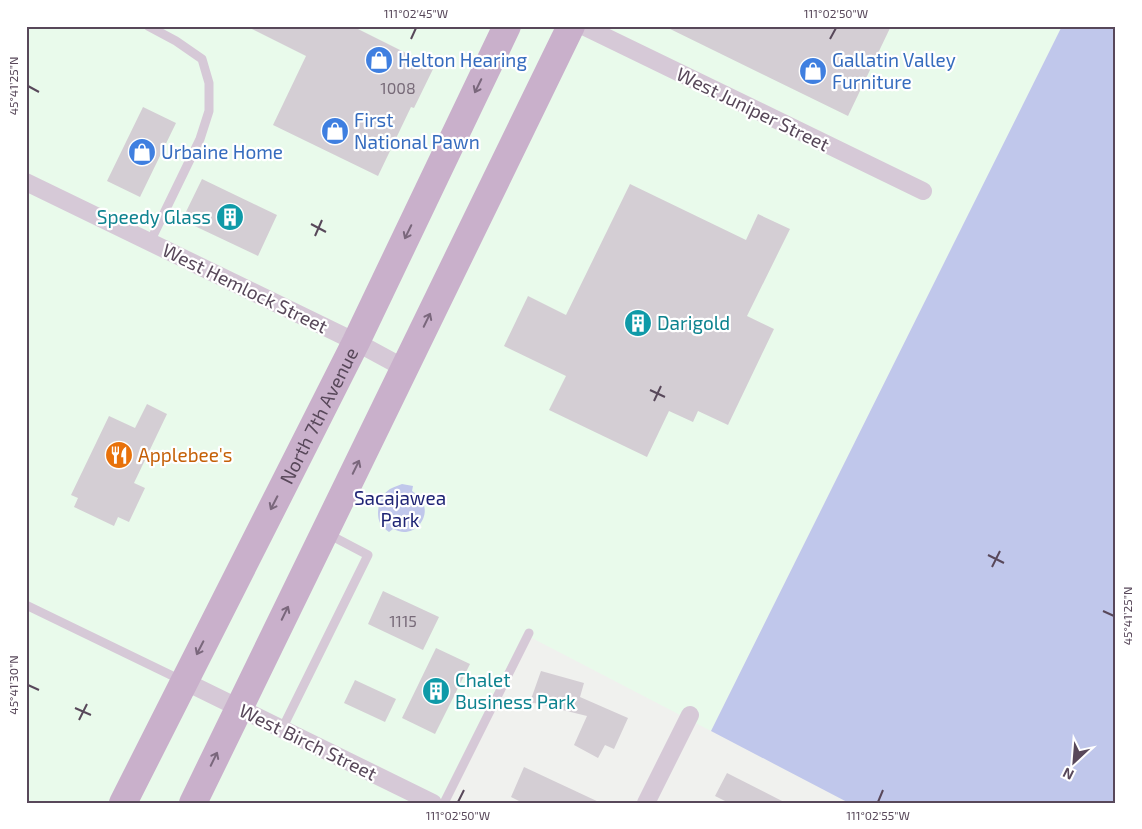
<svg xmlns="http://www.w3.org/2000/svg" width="1142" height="829" viewBox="0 0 1142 829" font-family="'Exo 2',sans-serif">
<rect width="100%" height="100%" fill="#f0f1ee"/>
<!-- commercial -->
<path fill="#e9faeb" d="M26,26H1062L711,731L530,637L445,803H26Z"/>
<!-- green -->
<path fill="#c0c7eb" d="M1062,26H1116V803H849L711,731Z
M402,484L413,486L412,491C416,494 421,497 423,503C429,515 419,532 404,532C401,532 396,530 393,529L389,532C386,530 382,526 380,523C375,512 380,495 390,489C393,487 398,486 402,484Z"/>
<!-- building -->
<path fill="#d4ced4" d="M246,26H352L434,67L414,108L411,107L378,176L273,125L306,56Z
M664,26H891L848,116Z
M143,107L176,123L140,197L107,181Z
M202,179L277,215L258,256L182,220Z
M630,184L746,240L758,214L790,229L747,316L774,329L728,425L698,411L693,422L669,411L647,457L549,410L566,376L504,346L528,296L566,315Z
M147,404L167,414L134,483L145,488L129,522L118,517L114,526L74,507L78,498L71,495L109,416L135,428Z
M383,591L439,617L423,650L368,624Z
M436,648L470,664L435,734L402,718Z
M541,671L584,683L580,697L628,718L614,749L605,745L598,758L574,745L587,716L530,702Z
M355,680L396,699L385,722L344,703Z
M524,767L601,803H523L511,797Z
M727,773L786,803H729L715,796Z"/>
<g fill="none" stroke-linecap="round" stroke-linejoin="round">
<!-- service -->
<path stroke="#d6c9d7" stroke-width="9" d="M148,26L176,41L202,59L209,83V111L200,139L150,242
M26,605L181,680
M282,729L368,555L328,534
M444,803L529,633"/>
<!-- minor -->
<path stroke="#d6c9d7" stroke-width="18" d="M583,26L923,191
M26,182L356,342L404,368
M184,681L433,803
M646,803L690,715"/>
<!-- primary -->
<g stroke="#c9b0cb" stroke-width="28">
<path id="s1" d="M123,803L356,342L507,26"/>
<path d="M193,803L571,26"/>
</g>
</g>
<!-- one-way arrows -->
<defs><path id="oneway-shaft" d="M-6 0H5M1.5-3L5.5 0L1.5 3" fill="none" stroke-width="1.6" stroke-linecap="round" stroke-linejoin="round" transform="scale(1.25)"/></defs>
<g stroke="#7a677c">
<use href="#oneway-shaft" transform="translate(478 86) rotate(116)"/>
<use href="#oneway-shaft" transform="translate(408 232) rotate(116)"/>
<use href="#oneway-shaft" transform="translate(427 320) rotate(-64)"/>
<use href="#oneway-shaft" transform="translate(356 467) rotate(-64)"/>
<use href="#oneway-shaft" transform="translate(274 503) rotate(117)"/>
<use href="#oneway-shaft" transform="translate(285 613) rotate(-64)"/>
<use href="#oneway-shaft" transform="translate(200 648) rotate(117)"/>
<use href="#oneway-shaft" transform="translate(214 759) rotate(-64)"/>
</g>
<!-- ticks -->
<path fill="none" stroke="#58485a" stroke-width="2" d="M411,39L416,28M830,39L836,28M28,86L39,92M311,224L326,232M315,236L322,220M650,390L665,397M654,401L661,386M988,555L1004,563M992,567L1000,551M1103,611L1114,616M28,685L39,690M75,708L91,715M79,720L87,704M458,802L464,790M878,802L883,790"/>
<!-- icons -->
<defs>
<g id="shop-disc" transform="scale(1.4375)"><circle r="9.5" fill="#3f7fe0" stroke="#fff"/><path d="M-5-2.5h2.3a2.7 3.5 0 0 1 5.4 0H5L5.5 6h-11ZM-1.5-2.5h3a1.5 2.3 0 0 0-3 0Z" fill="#fff"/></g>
<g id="building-disc" transform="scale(1.4375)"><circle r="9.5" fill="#0f9aa8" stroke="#fff"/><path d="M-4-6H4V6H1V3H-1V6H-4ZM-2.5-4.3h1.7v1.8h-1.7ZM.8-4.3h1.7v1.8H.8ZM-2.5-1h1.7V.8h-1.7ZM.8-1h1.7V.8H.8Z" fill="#fff"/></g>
<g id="restaurant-disc" transform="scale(1.4375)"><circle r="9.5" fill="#e8710a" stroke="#fff"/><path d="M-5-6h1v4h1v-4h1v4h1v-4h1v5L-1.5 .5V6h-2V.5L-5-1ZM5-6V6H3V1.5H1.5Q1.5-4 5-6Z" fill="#fff"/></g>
</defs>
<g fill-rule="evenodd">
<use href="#shop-disc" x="379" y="60"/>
<use href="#shop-disc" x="813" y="71"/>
<use href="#shop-disc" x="335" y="131"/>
<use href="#shop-disc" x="142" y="152"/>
<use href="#building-disc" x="230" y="217"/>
<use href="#building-disc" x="638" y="323"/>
<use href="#restaurant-disc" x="119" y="455"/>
<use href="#building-disc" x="436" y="691"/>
</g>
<g text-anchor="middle" stroke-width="4.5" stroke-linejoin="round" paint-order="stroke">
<!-- number labels -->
<g font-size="16" fill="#776a78">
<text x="398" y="94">1008</text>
<text x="403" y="627">1115</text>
</g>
<!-- shop labels -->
<g font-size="19" fill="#366cbe" stroke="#fff" text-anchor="start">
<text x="398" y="67">Helton Hearing</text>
<text x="832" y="67">Gallatin Valley<tspan x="832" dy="22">Furniture</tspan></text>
<text x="354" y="127">First<tspan x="354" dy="22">National Pawn</tspan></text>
<text x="161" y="159">Urbaine Home</text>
</g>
<!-- street labels -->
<g font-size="19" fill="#58485a" stroke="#fff">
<text transform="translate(753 109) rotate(26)" y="7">West Juniper Street</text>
<text transform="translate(245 288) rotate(26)" y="7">West Hemlock Street</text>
<text dy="7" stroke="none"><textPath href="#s1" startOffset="434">North 7th Avenue</textPath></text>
<text transform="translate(308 742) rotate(26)" y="7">West Birch Street</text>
</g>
<!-- culture labels -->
<g font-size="19" fill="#0d838f" stroke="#fff" text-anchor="start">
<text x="211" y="224" text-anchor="end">Speedy Glass</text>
<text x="657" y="330">Darigold</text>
<text x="455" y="687">Chalet<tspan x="455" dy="22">Business Park</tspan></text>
</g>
<!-- food labels -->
<g font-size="19" fill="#c56008" stroke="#fff" text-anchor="start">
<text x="138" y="462">Applebee's</text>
</g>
<!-- park labels -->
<g font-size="19" fill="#1f2475" stroke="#fff">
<text x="400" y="505">Sacajawea<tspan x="400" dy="22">Park</tspan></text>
</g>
</g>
<!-- border -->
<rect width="1142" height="829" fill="none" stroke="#ffffff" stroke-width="55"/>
<!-- north arrow -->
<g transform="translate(1074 762) rotate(206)" stroke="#ffffff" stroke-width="4" paint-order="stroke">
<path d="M0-4L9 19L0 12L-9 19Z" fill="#58485a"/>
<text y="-8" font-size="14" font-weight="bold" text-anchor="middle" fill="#58485a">N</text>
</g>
<rect x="28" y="28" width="1086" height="774" fill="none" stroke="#58485a" stroke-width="2"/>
<g font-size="12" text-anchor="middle" fill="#58485a">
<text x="416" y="18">111°02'45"W</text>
<text x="836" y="18">111°02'50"W</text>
<text transform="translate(14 86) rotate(-90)" y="4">45°41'25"N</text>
<text transform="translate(1128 616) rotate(-90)" y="4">45°41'25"N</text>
<text transform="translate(14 685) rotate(-90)" y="4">45°41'30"N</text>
<text x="458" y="820">111°02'50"W</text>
<text x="878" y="820">111°02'55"W</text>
</g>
</svg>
